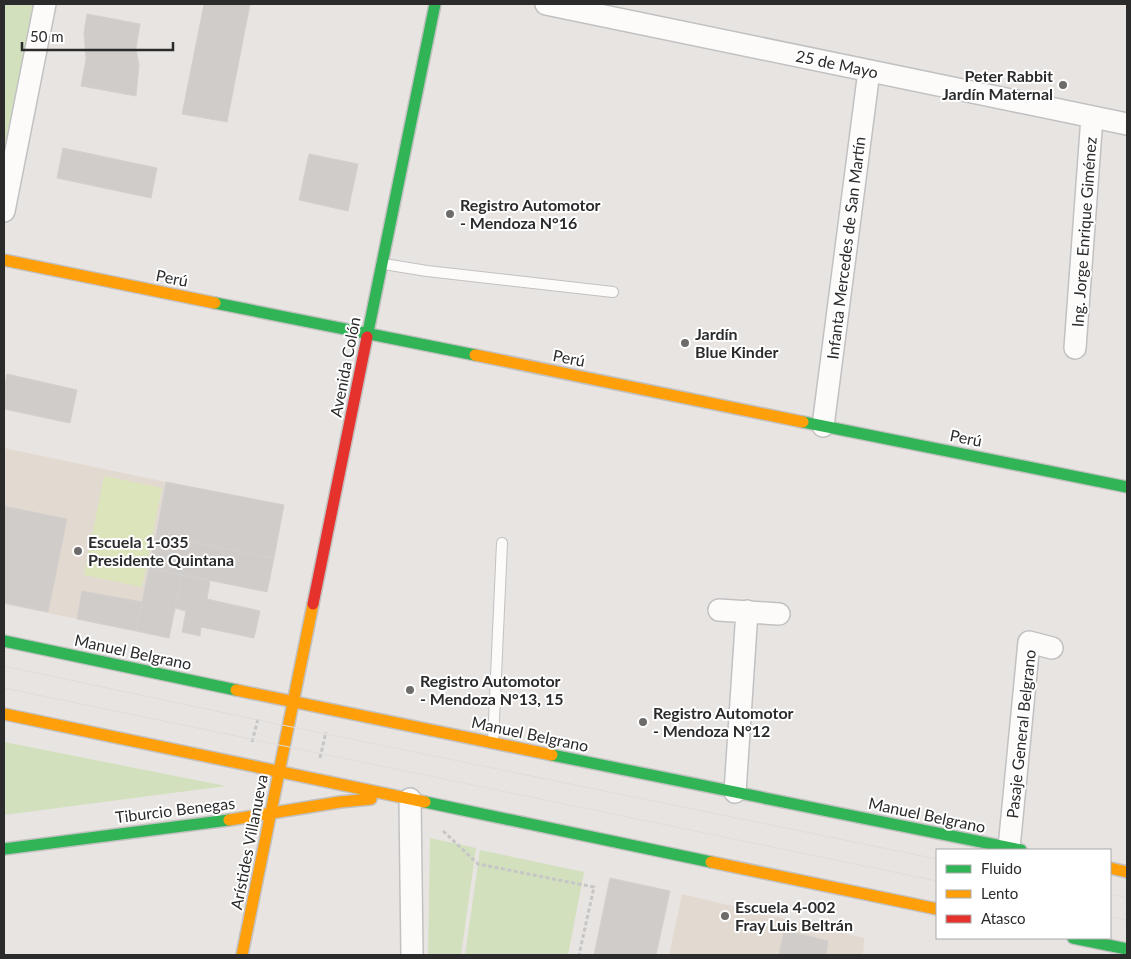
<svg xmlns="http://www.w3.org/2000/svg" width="1131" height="959" viewBox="0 0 1131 959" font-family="Lato,sans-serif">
<rect width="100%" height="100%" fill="#e8e4e1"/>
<!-- education -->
<path fill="#e2d9d0" d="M4,448L166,482L136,631L4,604Z
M682,894L864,938L863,955H669Z"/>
<!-- green -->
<path fill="#d2e0bd" d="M4,4H34L4,149Z
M4,742L226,786L4,815Z
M430,838L476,848L461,955H428Z
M480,850L584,872L568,955H465Z"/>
<!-- pitch -->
<path fill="#dce4bb" d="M104,476L162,488L142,587L84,575Z"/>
<!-- building -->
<path fill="#cfccca" stroke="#d3d0cd" d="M204,4H250L227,122L182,114Z
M87,14L140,24L136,48L139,66L136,96L81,86L86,59L84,33Z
M63,148L157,168L151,198L57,178Z
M309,154L358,164L348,211L299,200Z
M7,374L77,390L70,423L4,409V389Z
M166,482L284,505L274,558L156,535Z
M4,506L67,519L48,612L4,603Z
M156,535L274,558L267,592L149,568Z
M149,568L182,575L169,638L136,631Z
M182,575L210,581L207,599L260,611L254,638L201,627L200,636L182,632L186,611L175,608Z
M82,591L142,602L136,631L77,619Z
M610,878L670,891L656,955H594Z
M784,930L828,941L826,955H779Z"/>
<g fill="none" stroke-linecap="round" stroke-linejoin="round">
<!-- lane casing -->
<g stroke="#c2c1c2" stroke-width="12">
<path id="lane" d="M384,264L427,271L613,292
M493,742L502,543"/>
</g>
<!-- street casing -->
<g stroke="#c2c1c2" stroke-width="24">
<path id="street" d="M546,4L1127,124
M4,211L45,4
M1075,348L1092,117
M823,426L869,71
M719,610L779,614
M735,792L747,611
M410,799L412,955
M1009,848L1029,642L1052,648"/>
</g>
<!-- fast casing -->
<g stroke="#c2c1c2" stroke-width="14">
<path id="fast" d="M215,303L475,355
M367,337L435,4
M803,422L1127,487
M4,641L236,690
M552,755L1021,850
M425,802L711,862
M4,849L229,820
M1073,938L1127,949"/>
</g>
<!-- slow casing -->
<g stroke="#c2c1c2" stroke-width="14">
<path id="slow" d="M4,260L215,303
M475,355L803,422
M236,690L552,755
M4,714L425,802
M229,820L340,802L371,799
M711,862L937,909
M1110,868L1127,872
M242,955L313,604"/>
</g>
<!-- jam casing -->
<g stroke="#c2c1c2" stroke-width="14">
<path id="jam" d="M313,604L367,337"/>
</g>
<!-- path -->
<path stroke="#c6c6c6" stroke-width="3" stroke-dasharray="4 2.5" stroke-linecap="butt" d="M252,742L258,719
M320,758L326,732
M443,831L478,864L594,887L579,955"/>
<!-- lane -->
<use href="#lane" stroke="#fcfbfa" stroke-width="10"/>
<!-- street -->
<use href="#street" stroke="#fcfbfa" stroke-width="21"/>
<!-- fast -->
<use href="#fast" stroke="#30b455" stroke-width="11"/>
<!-- slow -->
<use href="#slow" stroke="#ff9f0a" stroke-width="11"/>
<!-- jam -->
<use href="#jam" stroke="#e5322d" stroke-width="11"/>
<!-- tram -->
<path stroke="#dedede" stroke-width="1" d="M4,666L258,720L937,859
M4,688L937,881
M1110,894L1127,898
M1110,917L1127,920"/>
</g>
<!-- markers -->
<g fill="#6d6c6b" stroke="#fff" stroke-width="2">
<circle cx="1063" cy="85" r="5"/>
<circle cx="450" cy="214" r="5"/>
<circle cx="685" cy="343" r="5"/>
<circle cx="78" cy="551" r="5"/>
<circle cx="410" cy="690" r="5"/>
<circle cx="643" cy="722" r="5"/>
<circle cx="725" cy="916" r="5"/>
</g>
<g text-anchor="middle" stroke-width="4" stroke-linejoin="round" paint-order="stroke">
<!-- street labels -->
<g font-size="16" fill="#2b2b2b" stroke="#fff">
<text transform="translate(837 64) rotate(12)" y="6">25 de Mayo</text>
<text transform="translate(1084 232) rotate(-86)" y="6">Ing. Jorge Enrique Giménez</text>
<text transform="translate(846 248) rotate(-83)" y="6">Infanta Mercedes de San Martín</text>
<text transform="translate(172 278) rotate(11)" y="6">Perú</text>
<text transform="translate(569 358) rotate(11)" y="6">Perú</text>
<text transform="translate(345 367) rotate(-79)" y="6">Avenida Colón</text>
<text transform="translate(966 438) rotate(11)" y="6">Perú</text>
<text transform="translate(133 652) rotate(12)" y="6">Manuel Belgrano</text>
<text transform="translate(530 734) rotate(12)" y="6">Manuel Belgrano</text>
<text transform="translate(1021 734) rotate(-84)" y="6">Pasaje General Belgrano</text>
<text transform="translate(175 810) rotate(-7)" y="6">Tiburcio Benegas</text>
<text transform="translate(927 815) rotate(12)" y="6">Manuel Belgrano</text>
<text transform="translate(249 842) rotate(-79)" y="6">Arístides Villanueva</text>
</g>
<!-- poi labels -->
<g font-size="16" font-weight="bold" fill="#2b2b2b" stroke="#fff" text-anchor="start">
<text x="1053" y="82" text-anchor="end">Peter Rabbit<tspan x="1053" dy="18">Jardín Maternal</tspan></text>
<text x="460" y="211">Registro Automotor<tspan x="460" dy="18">- Mendoza N°16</tspan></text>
<text x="695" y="340">Jardín<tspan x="695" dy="18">Blue Kinder</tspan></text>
<text x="88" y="548">Escuela 1-035<tspan x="88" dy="18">Presidente Quintana</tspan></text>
<text x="420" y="687">Registro Automotor<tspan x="420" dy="18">- Mendoza N°13, 15</tspan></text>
<text x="653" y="719">Registro Automotor<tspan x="653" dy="18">- Mendoza N°12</tspan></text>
<text x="735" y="913">Escuela 4-002<tspan x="735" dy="18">Fray Luis Beltrán</tspan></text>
</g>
</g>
<!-- border -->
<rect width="1131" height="959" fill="none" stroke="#2b2b2b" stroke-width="10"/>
<!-- legend -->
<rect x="936" y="849" width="175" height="90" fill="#ffffff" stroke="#aaaaaa"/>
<rect x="946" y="865" width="25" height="8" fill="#30b455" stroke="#aaaaaa"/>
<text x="981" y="874" font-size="15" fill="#2b2b2b">Fluido</text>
<rect x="946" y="890" width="25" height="8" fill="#ff9f0a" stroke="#aaaaaa"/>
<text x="981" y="899" font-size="15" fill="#2b2b2b">Lento</text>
<rect x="946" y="915" width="25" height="8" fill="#e5322d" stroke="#aaaaaa"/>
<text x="981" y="924" font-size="15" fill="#2b2b2b">Atasco</text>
<!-- scale -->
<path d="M22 42v8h151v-8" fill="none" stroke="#2b2b2b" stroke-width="2.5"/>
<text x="30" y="42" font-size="15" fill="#2b2b2b" stroke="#ffffff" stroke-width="4" paint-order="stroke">50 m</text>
</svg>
